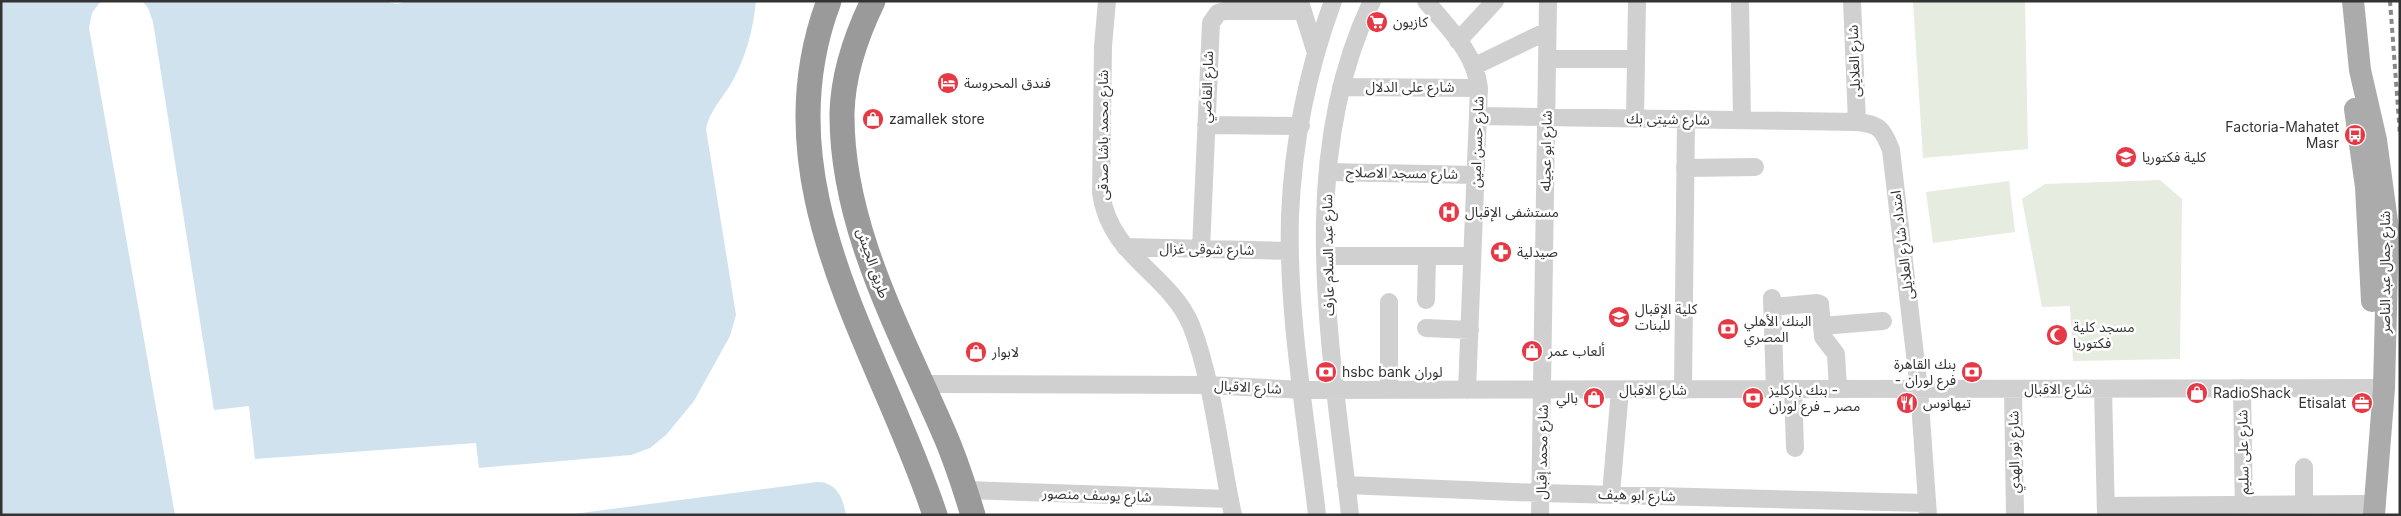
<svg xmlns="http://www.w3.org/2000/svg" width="2401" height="516" viewBox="0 0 2401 516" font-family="Inter,'Noto Sans Arabic',sans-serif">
<rect width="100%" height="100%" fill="#fff"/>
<!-- green -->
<path fill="#e6ecdf" d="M1913,1H2025L2028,149L1923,158Z
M2160,180L2182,199L2180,359L2073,361L2070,306L2042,307L2022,199L2045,184Z
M2009,181L2015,232L1933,243L1926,192Z"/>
<!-- water -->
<path fill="#cfe2ee" d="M1,1H101L92,13L89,28L175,515H1Z
M142,1H385L396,4L409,1H756C753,30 746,57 732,82C723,98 709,111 706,129L736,315L730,336L694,401L666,435L650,448L631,455L479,468L476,443L255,459L249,406L214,410L153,22L148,8Z
M817,482C837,482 843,498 846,515H566Z"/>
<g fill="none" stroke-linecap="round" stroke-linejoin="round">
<!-- minor -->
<path stroke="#d0d0d0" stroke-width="18" d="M1107,1L1103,46L1101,193C1110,257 1168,272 1191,325C1213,380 1220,456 1233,515
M1426,1C1448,28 1475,52 1479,88L1467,390
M1740,1L1742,120
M1852,1L1857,122
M1300,2L1316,53
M1458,41L1495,1
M1547,59H1636
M1475,66L1547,31
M1341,87L1479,88
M1479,116L1857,122C1879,124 1883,129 1891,150L1919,389L1928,515
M1635,118L1637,1
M1206,125L1301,126
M1685,168L1755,167
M1328,172L1476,175
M1125,247L1290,251
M1201,249L1211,23L1218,13L1224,11H1303
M1325,256H1472
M1772,298L1775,390
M1426,300L1427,256
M1389,302V390
M1773,307L1817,303L1820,304L1823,337L1836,354L1838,389
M1822,326L1883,321
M1426,328L1470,330
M923,384L1208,385L1303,390L2384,388
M2242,388L2244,515
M1793,389L1795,448
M2013,389L2015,515
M2103,389L2106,515
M1683,390L1686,119
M1346,485L1541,493L1927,503
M965,490L1229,499
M1611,494L1620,390
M2304,504V467
M2106,506L2367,504
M1317,515C1306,418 1287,313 1290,216C1293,143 1308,69 1333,1
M1350,515C1331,346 1295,161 1372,1
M1540,515L1548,1"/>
<!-- major -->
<path stroke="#ababab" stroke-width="22" d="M2353,1L2360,70L2376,140L2388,229L2384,388L2374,515
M2355,109L2366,187L2372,301"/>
<!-- highway -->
<path stroke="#9a9a9a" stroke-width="25" d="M829,1C759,185 880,348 935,515
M873,1C856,36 843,74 842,113C841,229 903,336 947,440C957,464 965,489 973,515"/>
<!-- rail -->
<path stroke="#888" stroke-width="4" stroke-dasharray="5 4" stroke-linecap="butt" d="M2390,1L2400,135"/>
</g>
<!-- icons -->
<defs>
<g id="supermarket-disc" transform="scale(1.125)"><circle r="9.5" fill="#e63946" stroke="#fff"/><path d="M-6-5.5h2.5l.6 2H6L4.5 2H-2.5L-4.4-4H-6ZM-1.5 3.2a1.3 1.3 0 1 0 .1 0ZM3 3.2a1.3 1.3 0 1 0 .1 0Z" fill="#fff"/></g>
<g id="hotel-disc" transform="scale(1.125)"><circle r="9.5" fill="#e63946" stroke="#fff"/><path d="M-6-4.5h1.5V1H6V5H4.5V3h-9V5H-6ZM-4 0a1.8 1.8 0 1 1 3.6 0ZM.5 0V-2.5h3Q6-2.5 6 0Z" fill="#fff"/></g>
<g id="shop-disc" transform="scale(1.125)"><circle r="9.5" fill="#e63946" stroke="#fff"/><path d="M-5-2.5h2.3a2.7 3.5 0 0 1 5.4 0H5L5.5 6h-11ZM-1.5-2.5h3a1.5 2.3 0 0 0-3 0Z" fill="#fff"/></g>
<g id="bus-disc" transform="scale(1.125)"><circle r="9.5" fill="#e63946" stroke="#fff"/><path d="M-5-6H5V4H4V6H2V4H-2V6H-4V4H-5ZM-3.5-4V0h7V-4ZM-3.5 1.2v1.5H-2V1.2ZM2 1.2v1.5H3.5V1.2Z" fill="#fff"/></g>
<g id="school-disc" transform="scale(1.125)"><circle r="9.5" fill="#e63946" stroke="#fff"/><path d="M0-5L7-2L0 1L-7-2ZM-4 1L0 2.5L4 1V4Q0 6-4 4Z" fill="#fff"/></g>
<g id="hospital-disc" transform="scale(1.125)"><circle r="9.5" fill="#e63946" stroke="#fff"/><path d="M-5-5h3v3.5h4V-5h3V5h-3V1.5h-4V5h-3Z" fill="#fff"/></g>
<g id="pharmacy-disc" transform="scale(1.125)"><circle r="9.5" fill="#e63946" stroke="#fff"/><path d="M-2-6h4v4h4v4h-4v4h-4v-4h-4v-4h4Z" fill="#fff"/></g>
<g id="bank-disc" transform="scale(1.125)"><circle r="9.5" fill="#e63946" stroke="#fff"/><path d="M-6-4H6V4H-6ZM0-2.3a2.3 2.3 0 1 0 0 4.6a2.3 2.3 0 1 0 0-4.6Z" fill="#fff"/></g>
<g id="mosque-disc" transform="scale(1.125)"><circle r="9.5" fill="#e63946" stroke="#fff"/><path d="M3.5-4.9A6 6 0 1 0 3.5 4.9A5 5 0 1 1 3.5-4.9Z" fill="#fff"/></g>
<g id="restaurant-disc" transform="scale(1.125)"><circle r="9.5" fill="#e63946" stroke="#fff"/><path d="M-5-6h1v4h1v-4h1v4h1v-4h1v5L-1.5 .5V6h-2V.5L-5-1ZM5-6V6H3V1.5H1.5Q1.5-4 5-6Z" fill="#fff"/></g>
<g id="office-disc" transform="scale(1.125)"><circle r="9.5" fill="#e63946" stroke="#fff"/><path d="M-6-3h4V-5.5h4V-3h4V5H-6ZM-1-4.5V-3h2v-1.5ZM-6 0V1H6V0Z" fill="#fff"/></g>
</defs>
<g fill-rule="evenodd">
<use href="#supermarket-disc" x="1377" y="22"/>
<use href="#hotel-disc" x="948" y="83"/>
<use href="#shop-disc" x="873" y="119"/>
<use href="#bus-disc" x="2355" y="135"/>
<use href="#school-disc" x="2126" y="157"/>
<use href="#hospital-disc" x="1449" y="212"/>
<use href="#pharmacy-disc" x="1501" y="252"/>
<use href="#school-disc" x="1619" y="317"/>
<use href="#bank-disc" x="1728" y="329"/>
<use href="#mosque-disc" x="2057" y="335"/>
<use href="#shop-disc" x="1532" y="351"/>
<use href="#shop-disc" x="976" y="352"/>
<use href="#bank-disc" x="1326" y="372"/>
<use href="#bank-disc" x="1972" y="372"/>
<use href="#shop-disc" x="2197" y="393"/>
<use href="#shop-disc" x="1594" y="398"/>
<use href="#bank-disc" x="1753" y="398"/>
<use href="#restaurant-disc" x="1907" y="403"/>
<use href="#office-disc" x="2362" y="403"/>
</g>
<g text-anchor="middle" stroke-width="5" stroke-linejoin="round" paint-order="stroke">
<!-- poi labels -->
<g font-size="14" fill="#333" stroke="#fff" text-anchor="start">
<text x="1393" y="27">كازيون</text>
<text x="964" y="88">فندق المحروسة</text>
<text x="889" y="124">zamallek store</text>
<text x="2339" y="132" text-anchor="end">Factoria-Mahatet<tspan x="2339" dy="16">Masr</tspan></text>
<text x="2142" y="162">كلية فكتوريا</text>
<text x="1465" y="217">مستشفى الإقبال</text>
<text x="1517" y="257">صيدلية</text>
<text x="1635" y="314">كلية الإقبال<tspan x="1635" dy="16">للبنات</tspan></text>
<text x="1744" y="326">البنك الأهلي<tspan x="1744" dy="16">المصري</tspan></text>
<text x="2073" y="332">مسجد كلية<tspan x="2073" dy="16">فكتوريا</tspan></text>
<text x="1548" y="356">ألعاب عمر</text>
<text x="992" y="357">لابوار</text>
<text x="1956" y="369" text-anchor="end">بنك القاهرة<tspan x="1956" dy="16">- فرع لوران</tspan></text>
<text x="1342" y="377">hsbc bank لوران</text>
<text x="1769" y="395">بنك باركليز -<tspan x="1769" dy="16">مصر _ فرع لوران</tspan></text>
<text x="2213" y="398">RadioShack</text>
<text x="1578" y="403" text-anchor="end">بالي</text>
<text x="1923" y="408">تيهانوس</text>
<text x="2346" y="408" text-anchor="end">Etisalat</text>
</g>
<!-- street labels -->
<g font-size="14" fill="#333" stroke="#fff">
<text transform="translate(1854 61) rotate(-92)" y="5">شارع العلايلى</text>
<text transform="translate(1207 87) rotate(-88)" y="5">شارع القاضي</text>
<text x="1410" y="92">شارع على الدلال</text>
<text transform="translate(1668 119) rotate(1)" y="5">شارع شيتى بك</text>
<text transform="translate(1103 135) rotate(-90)" y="5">شارع محمد باشا صدقى</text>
<text transform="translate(1477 142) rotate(-88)" y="5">شارع حسن امين</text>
<text transform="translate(1546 151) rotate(-89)" y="5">شارع ابو عجيله</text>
<text transform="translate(1402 173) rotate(1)" y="5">شارع مسجد الاصلاح</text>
<text transform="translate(1902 245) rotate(-97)" y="5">امتداد شارع العلايلى</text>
<text transform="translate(1207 249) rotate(1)" y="5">شارع شوقى غزال</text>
<text transform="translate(1328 255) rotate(-91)" y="5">شارع عبد السلام عارف</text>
<text transform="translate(873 263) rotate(71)" y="5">طريق الجيش</text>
<text transform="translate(2385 272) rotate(-90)" y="5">شارع جمال عبد الناصر</text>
<text transform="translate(1248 387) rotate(3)" y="5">شارع الاقبال</text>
<text x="2058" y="394">شارع الاقبال</text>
<text x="1653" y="395">شارع الاقبال</text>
<text transform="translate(1542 452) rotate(-89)" y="5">شارع محمد إقبال</text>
<text transform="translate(2014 452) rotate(-91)" y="5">شارع نور الهدي</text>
<text transform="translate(2243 452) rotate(-91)" y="5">شارع على سليم</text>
<text transform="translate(1097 495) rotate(2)" y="5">شارع يوسف منصور</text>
<text transform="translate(1637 495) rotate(2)" y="5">شارع ابو هيف</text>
</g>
</g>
<!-- border -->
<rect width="2401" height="516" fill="none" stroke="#333333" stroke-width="5"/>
</svg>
